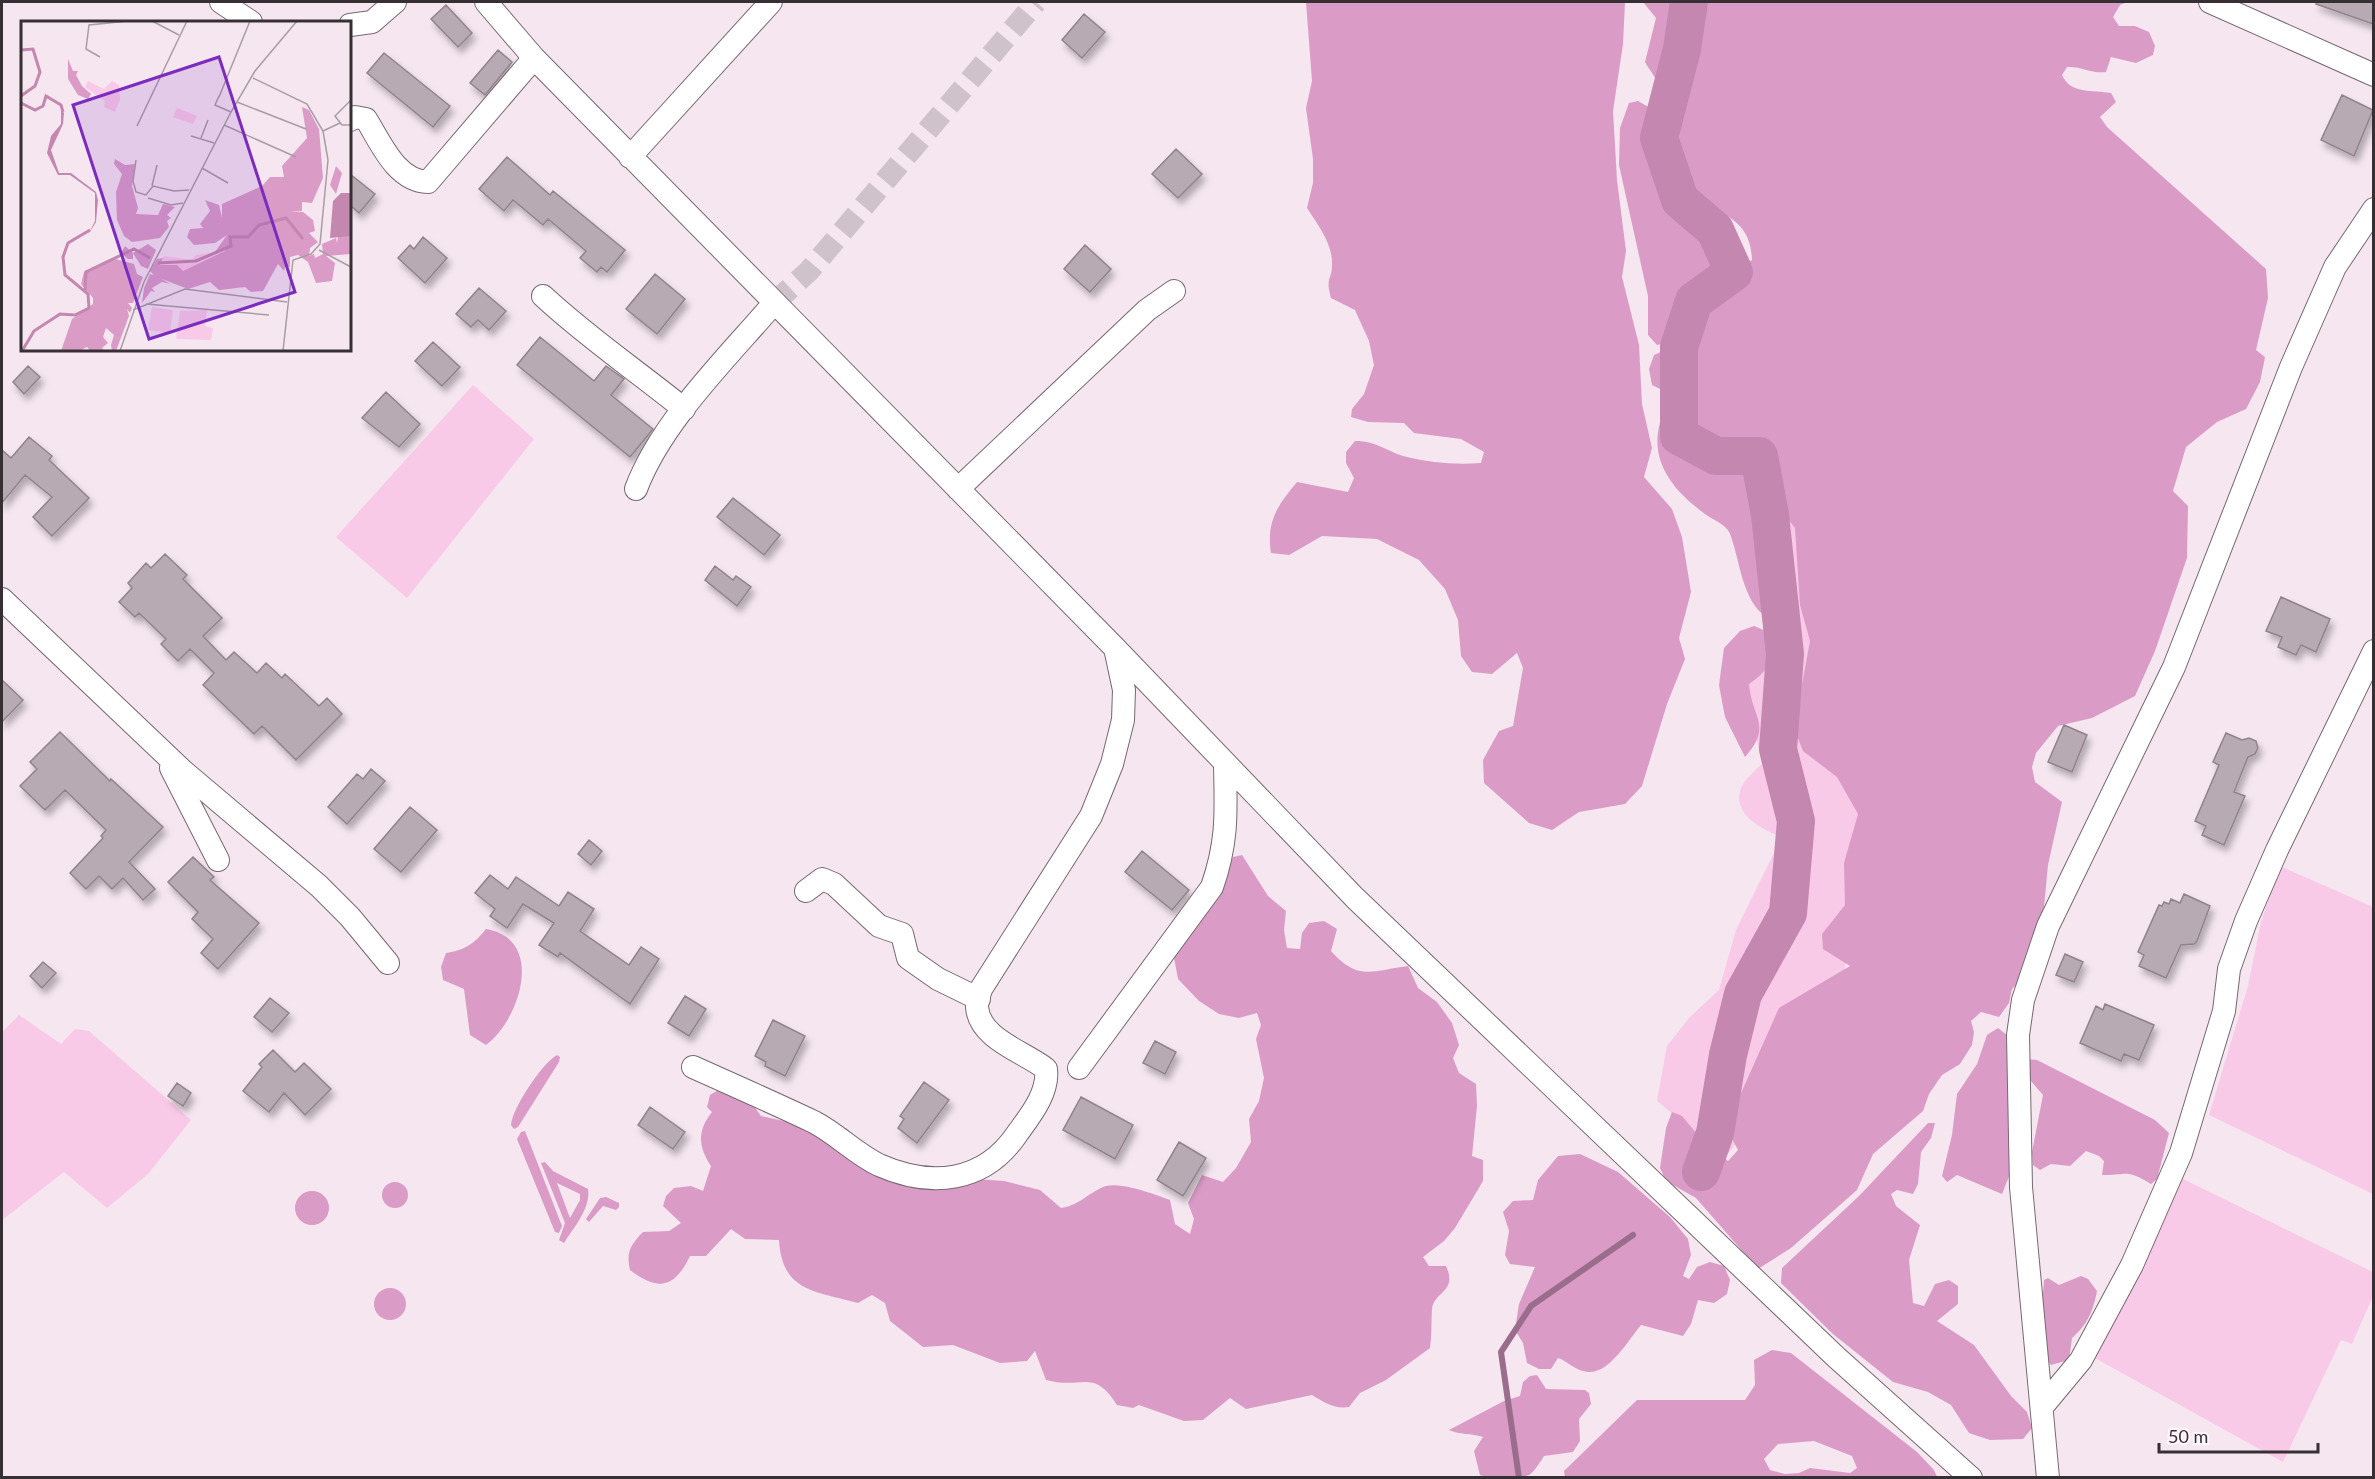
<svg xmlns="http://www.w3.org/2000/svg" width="2375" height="1479" viewBox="0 0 2375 1479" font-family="Lato,sans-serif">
<defs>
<filter id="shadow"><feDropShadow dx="3.5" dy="6" stdDeviation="3" flood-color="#0004"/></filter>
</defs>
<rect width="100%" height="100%" fill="#f5e6f0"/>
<!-- green -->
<path fill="#f9c9e8" d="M1661,76L1683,187C1705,205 1737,225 1744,253L1716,290L1748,438L1766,442L1780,455L1867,759L1847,957L1843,978L1738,1141L1729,1153L1714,1158L1679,1119L1657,1101L1667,1046L1690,1017L1719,990L1736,930L1775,851L1777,835C1758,828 1730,811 1742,786C1746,778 1756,770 1762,764L1747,692L1752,672L1773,634L1780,598L1711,466L1690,458L1666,399V371L1674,330L1670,204L1652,178L1645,151Z
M473,385L534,439L407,598L336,537Z
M2280,866L2373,907V1194L2209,1115L2248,986L2261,922Z
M19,1015L61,1044L75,1029L89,1031L191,1120L148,1174L107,1208L64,1172L2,1220V1032Z
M2181,1178L2373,1272V1296L2352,1344L2341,1340L2283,1462L2093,1357Z"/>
<!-- forest -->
<path fill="#da9cc6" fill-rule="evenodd" d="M1306,2H1625L1623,44L1613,111L1617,180L1626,251L1622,277L1639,345L1642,404L1652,448L1644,477L1672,509L1682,537L1691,592L1679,638L1685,659L1667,704L1642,786L1625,804L1579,812L1552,830L1529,823L1484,783L1483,760L1499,731L1513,726L1523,668L1517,653L1492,674L1472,672L1461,656L1458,620L1445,589L1419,560L1377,539L1322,536L1289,555L1271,553C1266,521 1278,505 1297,482L1348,492L1354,478L1346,463V452L1355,441C1378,441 1387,452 1407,457C1432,463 1456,465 1481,463L1484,452L1461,439L1414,433L1404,423L1368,422L1351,417L1352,409L1364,394L1374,365L1369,341L1355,310L1331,298C1325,276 1332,281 1332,265C1333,244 1318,225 1307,208L1313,183V159L1306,108L1312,81Z
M1643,2H2127L2120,5L2113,17L2119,26H2135L2149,32L2155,46L2153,55L2136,63L2111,57L2106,72C2091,74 2082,66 2067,67L2062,75C2070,94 2092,90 2111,93L2116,102L2100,117L2107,127L2266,269L2268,298L2256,350L2265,357L2260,382L2246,409L2217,422L2186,447L2173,491L2188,506L2187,558L2155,651L2135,696L2092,718L2058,726L2036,753L2032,767L2035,782L2062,802L2048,865L2044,907L2032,941L2026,975L2012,989L2009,1003L1999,1017L1981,1012L1971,1021L1974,1032L1972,1045L1960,1064L1942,1075L1929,1094L1923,1111L1873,1154L1857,1190L1791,1248L1758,1269L1696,1198L1666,1181L1660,1168L1666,1128L1672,1112L1682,1116L1702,1140L1728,1161L1738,1150L1728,1131L1734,1109L1779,1008L1850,966L1823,949L1822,934L1845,905L1844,863L1858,814L1837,777L1803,751L1794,728L1810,641L1800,605L1795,528L1777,505L1773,456L1759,441L1709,446L1693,429L1687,385L1696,350L1702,292L1752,260C1751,209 1705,214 1677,188C1653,165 1667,119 1661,91C1659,81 1650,71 1645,62L1656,18Z
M1638,101L1652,109L1656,124L1649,160L1660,185L1676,207L1697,221L1717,243L1723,258L1695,279L1687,320L1675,341L1657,345L1648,335V296L1619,165L1620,128L1629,103Z
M1663,351L1672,359L1673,380L1670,394L1652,385L1649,369L1654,355Z
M1665,409L1681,417L1693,457L1706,466C1725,458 1739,460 1758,468L1769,490L1772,539L1786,576L1789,598L1785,614L1778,621C1747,616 1741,571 1734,546C1732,541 1731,533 1727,529C1721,522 1709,518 1701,511C1667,485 1645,453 1665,409Z
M1754,626L1771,633C1778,657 1769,670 1749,684C1752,719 1773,725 1745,757L1725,717L1719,685L1724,648L1740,631Z
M1242,855L1268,896L1286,911L1284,930L1287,948L1300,949L1302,933L1309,923L1324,921L1337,929L1331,951C1358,981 1371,971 1408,966L1418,988L1437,1002L1452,1023L1459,1045L1453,1058L1459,1073L1476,1084L1477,1106L1472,1156L1483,1160V1181L1455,1228L1444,1241L1423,1257L1429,1266H1446C1458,1292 1434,1291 1432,1309C1431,1322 1432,1335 1430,1348L1386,1380L1360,1393L1349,1407C1334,1409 1325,1403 1312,1395L1246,1409L1230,1398L1203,1420L1184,1421L1139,1405L1133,1408L1117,1405C1093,1367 1082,1390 1046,1380L1035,1351L1027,1361L1000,1363L953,1345L923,1347L890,1321L885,1303L872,1295L858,1303C815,1291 782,1292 779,1240L745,1239L731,1229L706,1256H690C674,1289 658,1291 630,1270C626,1253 630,1245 643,1232L669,1231L681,1223L663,1206L666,1196L674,1188L691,1186L703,1191L711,1166C698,1146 697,1131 712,1112L707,1107L710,1095L725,1086L746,1095L761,1116L816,1128H846L855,1136L859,1149L888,1173L1004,1181L1040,1190L1061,1208C1081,1205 1090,1191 1106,1186C1122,1182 1154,1194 1170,1200L1175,1224L1190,1234L1194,1219L1188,1203L1202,1175L1223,1182L1236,1168L1251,1142L1249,1119L1259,1101L1264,1078L1256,1039L1261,1025L1257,1013L1239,1018L1219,1014L1199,1001L1178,979L1173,952L1233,857Z
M486,929C546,939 520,1020 486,1045L470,1035L464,989L443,980L441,967L446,953C465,950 474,944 486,929Z
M1998,1028L2008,1036L2012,1169L2002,1194L1957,1175L1947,1182L1942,1176L1952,1135L1957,1094L1977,1064L1987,1035Z
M557,1055L560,1057L559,1062L518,1127L514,1129L511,1125C512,1109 542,1063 557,1055Z
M2024,1059L2037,1060L2155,1120L2169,1133L2157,1179L2151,1184C2124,1168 2128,1176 2102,1175L2104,1161L2099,1156L2086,1151L2070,1166L2051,1164L2040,1170L2033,1165L2032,1152L2043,1095L2025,1074Z
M1928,1123H1935L1931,1138L1921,1152L1918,1184L1913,1194L1897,1190L1891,1194L1896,1206L1920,1225L1909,1260L1913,1303L1924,1306L1935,1284L1949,1280L1958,1286V1304L1937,1321L1974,1345L2011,1396L2027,1412L2032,1428L2023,1439L1990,1440L1969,1433L1951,1405L1928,1392L1893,1382L1833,1334L1781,1283L1782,1268L1859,1196Z
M525,1131L562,1226L559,1233L555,1232L517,1139L521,1132Z
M1580,1154L1618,1172L1670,1217L1688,1239L1691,1255L1683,1276L1689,1279L1697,1267L1710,1262L1724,1266L1730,1280L1727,1294L1714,1303L1698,1300L1691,1324L1683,1336L1641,1325C1628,1340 1607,1379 1583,1371C1574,1369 1567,1361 1558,1358L1551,1369H1539L1527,1363L1523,1343L1515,1330L1519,1304L1535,1267L1510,1264L1505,1255L1509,1231L1503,1212L1513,1201L1533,1200L1538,1180L1558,1156Z
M545,1162L553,1171L588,1189C591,1208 574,1227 564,1243L559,1240L565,1223L541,1163ZM557,1183L580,1194V1200L570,1218Z
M382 1195a13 13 0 1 1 26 0a13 13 0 1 1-26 0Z
M295 1208a17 17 0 1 1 34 0a17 17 0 1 1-34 0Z
M606,1197L619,1203V1207L616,1210L603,1206L589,1222L586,1219L600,1198Z
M2081,1276L2088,1279L2097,1291C2093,1311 2088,1324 2072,1338L2069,1360L2051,1365C2034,1351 2043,1301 2044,1280L2048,1278L2059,1285Z
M374 1304a16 16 0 1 1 32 0a16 16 0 1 1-32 0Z
M1772,1350L1791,1353L1917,1452L1934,1470L1937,1477H1565L1564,1471L1637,1400H1745L1755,1385L1754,1360ZM1814,1441L1852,1456L1857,1468L1850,1473L1810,1468L1799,1473L1785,1474L1770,1470L1764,1459L1778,1444Z
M1537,1375L1546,1389L1585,1390L1589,1393L1591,1404L1579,1419L1580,1441L1573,1452L1544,1456C1540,1462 1535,1471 1529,1475C1519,1479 1490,1479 1480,1475L1474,1451L1483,1437C1471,1433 1460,1435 1449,1430L1504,1401L1520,1396L1523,1382L1530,1376Z"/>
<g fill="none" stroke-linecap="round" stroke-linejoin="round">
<!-- stream -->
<path stroke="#996d8b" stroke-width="6" d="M1519,1478L1501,1352L1531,1306L1633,1235"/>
<!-- river -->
<path stroke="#c487b0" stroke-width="38" d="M1689,2L1682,49L1659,138L1680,200L1715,230L1734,272L1694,301L1679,347V436L1716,456H1759L1770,515L1785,654L1778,749L1796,821L1788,913L1743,994L1728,1055L1715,1133L1701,1172"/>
</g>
<!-- building -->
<path fill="#b8aab3" stroke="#90838b" stroke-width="1.5" filter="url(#shadow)" d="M2317,2H2373V24L2316,4Z
M446,5L472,33L458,47L431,19Z
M1084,14L1105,32L1082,58L1062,40Z
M498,50L512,62L485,95L470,83Z
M384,53L450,106L433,127L367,73Z
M2342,95L2373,110L2354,156L2321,140Z
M1176,149L1202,174L1178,198L1152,174Z
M507,157L550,195L553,191L625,250L607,272L601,267L597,272L580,258L586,251L548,219L543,225L513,200L504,211L479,189Z
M350,174L375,194L359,213L350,205Z
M423,237L447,258L425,283L398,258L410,245L414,249Z
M1085,245L1111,269L1090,292L1064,269Z
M655,274L685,299L657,334L626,309Z
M479,288L506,311L489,330L478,320L471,327L456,314Z
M540,337L594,381L606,366L624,379L611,395L653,429L630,457L517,365Z
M433,342L460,367L442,386L415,361Z
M28,366L40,377L24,394L13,382Z
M386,392L420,424L399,447L362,418Z
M29,437L52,456L49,460L89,498L52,536L33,517L52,497L25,475L2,503V450L11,458Z
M733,498L780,535L764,555L717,517Z
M165,554L187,575L183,579L222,618L203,636L226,660L234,652L257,673L266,663L282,678L285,674L319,706L327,698L342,714L296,760L262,726L254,734L203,685L214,673L190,649L178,661L161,644L166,639L139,613L135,617L119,602L132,588L128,583L146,563L151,568Z
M715,566L733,580L736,576L751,587L737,606L705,580Z
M2281,597L2330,619L2316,652L2301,645L2296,655L2278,647L2282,637L2266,631Z
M2,680L23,700L2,722Z
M2064,725L2087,735L2072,772L2048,762Z
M60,732L110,781L111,779L163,827L129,862L155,889L143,900L123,878L112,889L99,876L86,889L70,873L103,838L101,836L106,830L65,790L45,810L20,786L37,769L30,762Z
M2226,733L2242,740L2249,738L2256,741L2258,748L2255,754L2248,757L2234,792L2245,796L2224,845L2202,835L2206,826L2195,821L2219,765L2213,762Z
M371,769L385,781L347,824L328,807L357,774L363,779Z
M410,807L437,830L401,872L374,849Z
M589,840L602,851L591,865L578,854Z
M1142,851L1189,890L1172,910L1125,872Z
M193,857L214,877L210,880L259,923L218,969L201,953L213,939L192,919L198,912L168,882Z
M490,875L508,889L516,877L559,906L568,892L594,909L580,931L629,965L641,947L659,959L630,1004L560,953L558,957L539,945L554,923L523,904L507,928L490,916L495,909L475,893Z
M2184,894L2210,906L2197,941L2194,944L2181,945L2166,978L2139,966L2144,955L2138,952L2159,905L2162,906L2164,902L2169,904L2171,899L2180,903Z
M2065,954L2083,962L2074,982L2056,975Z
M43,962L56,973L42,988L30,976Z
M685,996L706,1009L689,1036L668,1023Z
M270,998L289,1013L272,1032L254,1017Z
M2105,1004L2154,1025L2139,1060L2124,1054L2121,1061L2080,1043L2096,1006L2103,1010Z
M773,1020L805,1036L785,1076L765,1066L766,1062L755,1056Z
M1155,1041L1176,1052L1165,1074L1143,1063Z
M273,1050L295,1072L304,1063L331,1089L305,1115L284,1093L269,1112L243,1091L262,1067L259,1064Z
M924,1082L949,1100L917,1143L898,1128L904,1119L900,1116Z
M177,1083L191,1093L183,1106L168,1096Z
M1081,1097L1133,1125L1115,1159L1063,1130Z
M650,1107L685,1132L673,1149L638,1125Z
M1179,1142L1206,1158L1183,1196L1157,1180Z"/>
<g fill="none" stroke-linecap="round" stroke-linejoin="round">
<!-- minor-tunnel -->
<path stroke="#cfc2ca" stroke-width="22" stroke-dasharray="22 11" stroke-linecap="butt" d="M774,303L809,271L1036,2"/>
<!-- minor casing -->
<g stroke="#766971" stroke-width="24">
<path id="minor" d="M221,2L251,22
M486,2L534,58L1115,648L1355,898L1836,1357L1971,1478
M2210,2L2374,75
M350,25L372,22L395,2
M350,120L355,117L366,119C381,143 396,181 428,182L534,58
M630,157L771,2
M543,296C587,337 637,371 684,409
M636,489C661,422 727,358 774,303
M958,489L1147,310L1174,291
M2,599L183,771L319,886L350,917L388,963
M171,768L218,860
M806,891L822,879L834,884L879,926L902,934L908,958L938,979L979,999
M693,1067C733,1085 774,1103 814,1122C837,1134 856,1154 879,1165C931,1188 984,1183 1017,1134C1030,1116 1049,1093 1046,1069C1025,1052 979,1039 977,1007C976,1002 980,994 981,989L1091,816L1112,764L1123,720L1124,690L1115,648
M1079,1068L1212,887C1228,841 1226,812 1225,765
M2042,1407L2081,1360L2132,1265L2181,1153L2224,1011L2229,969L2246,921L2277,850L2374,651
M2048,1478L2021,1187L2018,1035L2023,1000L2048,926L2174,667L2291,367L2335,267L2374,209"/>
</g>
<!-- minor -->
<use href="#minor" stroke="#fff" stroke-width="22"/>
</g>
<!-- overview -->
<g transform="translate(21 21)">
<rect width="330" height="330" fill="#f5e6f0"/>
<path d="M67,60L83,68L91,60L98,64L99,78L94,91L83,86L84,80L64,66ZM156,87L176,95L172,103L152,96ZM244,203L183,245L161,250L139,243L143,235L171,239L175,234L196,231L212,214ZM131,286L152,289L149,312L127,309ZM186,289L184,305L192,307L190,319L155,318L159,290Z" fill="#f9c9e8"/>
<path d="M47,38L52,50H57L55,54L61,65L70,73L67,78L57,74L47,58ZM281,86L288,89L298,108L302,157L291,182L281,181V190L269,191H282L292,199L294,210L288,212L297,221L289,227L288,235L293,233L294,237L302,233L301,223L315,217L316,222L317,216L330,214V233L305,235L314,242L311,260L295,262L287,241L277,234L269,236V246H264L263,250L257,243L242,270L230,271L224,266L198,269L189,261L167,268L141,258L149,263L141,261L131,267L134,271L130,270L121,282L123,267L129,253L133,254L129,250L136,238L142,237L139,244H156L162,250L204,230L205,227L194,231L206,214L194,222L173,224L166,216L169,208L182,207L179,203L189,190L184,179L198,184L201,197V183L241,165L249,156H263L261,145L286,117ZM94,138L104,144L114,143L111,165L117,187L115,193L137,194L142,183L154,186L146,194L150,197L146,200L148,206L139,217L111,221L103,215L96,199L95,171L101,153L93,143ZM315,145L321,152L315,173L309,164ZM127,223L135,229L127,248L120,245L112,232V238H107L100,232L104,225L112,232ZM91,237L113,243L116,253L122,256L112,282H107L111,287L109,292L106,288L108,295L95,330H91L90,324L93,314L85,307L82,316L87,322L81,327L84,330H69L66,326L58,330H40L51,298L72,283V277L60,263L63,251Z" fill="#da9cc6"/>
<path d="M40,88L43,92L42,103L30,129L38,152H50L75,171L77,179L75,201L67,214L74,200V172L49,154H37L26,132L30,115L40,103ZM320,172H330V215L309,217L312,180Z" fill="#c487b0"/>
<path fill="none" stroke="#c487b0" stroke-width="3" d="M0,29L12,28L19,51L14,65L0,75M0,82L14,89L22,85L25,75L40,84L42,91M137,242L175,240L210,225L209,216H227L238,204L265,197L282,218M64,271L65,251L113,228L129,237M1,330L13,310L39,293L54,294L68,287L67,273L44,254L42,236L47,222L69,209"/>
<path fill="none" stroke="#a99da5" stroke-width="1.5" d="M131,0L158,14M79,36L65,28L68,4L107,0M232,57L286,83L302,110L307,139L299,223L290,233L272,239L262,330M198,75L194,84L210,91M198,76L229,0M330,79L314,95L321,104H330M216,81L285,108M203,104L275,136M116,105L166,0M302,110L319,102M170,115L193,122M180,117L187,99M115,139L112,160L115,171L125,174L132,165L153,170L168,169M181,147L207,162M131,165L136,144M127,177L150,184L162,182M298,229L330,246M125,283L248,294M112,289L164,268L266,281M99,330L123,261L210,91L234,50L276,0"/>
<path fill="#7b2cbf" fill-opacity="0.15" stroke="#7b2cbf" stroke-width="3" d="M198,36L274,271L128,318L52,84Z"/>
<rect width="330" height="330" fill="none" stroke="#363034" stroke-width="3"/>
</g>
<!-- border -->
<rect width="2375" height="1479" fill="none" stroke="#363034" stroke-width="6"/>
<!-- scale -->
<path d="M2159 1443v9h159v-9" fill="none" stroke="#363034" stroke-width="3"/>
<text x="2168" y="1443" font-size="18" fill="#363034" stroke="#fff5fb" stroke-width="4.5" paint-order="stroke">50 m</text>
</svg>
